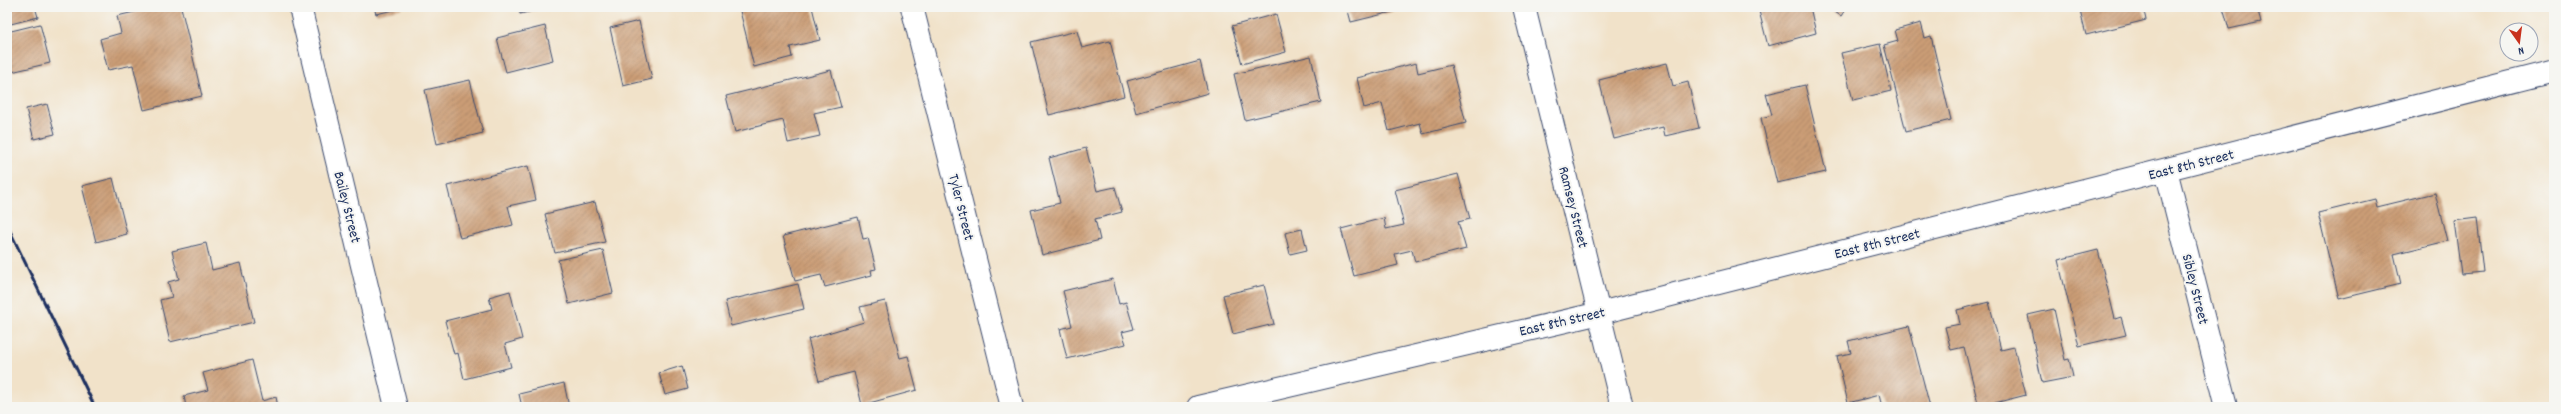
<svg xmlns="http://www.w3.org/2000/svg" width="2561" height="414" viewBox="0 0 2561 414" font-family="Dekko,sans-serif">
<defs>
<pattern id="building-hatch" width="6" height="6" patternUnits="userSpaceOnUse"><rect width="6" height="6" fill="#cb9d76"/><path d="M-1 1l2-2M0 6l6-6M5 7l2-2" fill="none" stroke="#a48064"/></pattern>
</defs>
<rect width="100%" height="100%" fill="#f6f6f2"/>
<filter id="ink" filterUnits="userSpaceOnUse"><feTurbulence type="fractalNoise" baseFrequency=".025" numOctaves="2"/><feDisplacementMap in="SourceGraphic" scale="8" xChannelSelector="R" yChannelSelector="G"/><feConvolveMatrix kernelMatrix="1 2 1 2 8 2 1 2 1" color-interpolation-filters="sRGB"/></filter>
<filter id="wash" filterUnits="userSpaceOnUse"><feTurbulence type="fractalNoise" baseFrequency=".012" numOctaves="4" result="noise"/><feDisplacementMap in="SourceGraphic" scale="16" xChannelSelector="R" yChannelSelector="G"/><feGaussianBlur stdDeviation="0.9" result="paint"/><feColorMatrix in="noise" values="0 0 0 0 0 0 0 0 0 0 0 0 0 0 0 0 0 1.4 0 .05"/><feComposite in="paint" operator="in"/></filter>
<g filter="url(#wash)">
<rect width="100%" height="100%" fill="#f1e2c9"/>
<g id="blocks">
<!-- building -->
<path fill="url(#building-hatch)" d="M7,7H35L38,17L7,25Z
M156,7H181L202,96L144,110L133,65L108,70L100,39L121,33L117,16Z
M374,7H403V8L376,14Z
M519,7H545V8L520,14Z
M739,7H812L820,40L790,47L792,57L754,67Z
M1347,7H1403L1404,9L1351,22Z
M1758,7H1810L1816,33L1768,46Z
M1827,7H1847L1841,16Z
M2079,7H2143L2146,20L2086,35Z
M2223,7H2257L2261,22L2229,29Z
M1276,14L1286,52L1242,64L1232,26Z
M639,21L652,79L623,86L610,28Z
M1921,23L1925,38L1931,36L1951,120L1906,131L1884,45L1898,41L1895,30Z
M40,24L50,63L7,73V32Z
M545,26L553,60L506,72L497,38Z
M1077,31L1082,48L1110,41L1124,96L1049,115L1031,42Z
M1880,44L1891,91L1853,100L1841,53Z
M1311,56L1321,102L1245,120L1234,74Z
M1200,61L1208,93L1136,113L1127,81Z
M1416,63L1418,73L1451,65L1466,123L1423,134L1420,123L1389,131L1382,103L1364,108L1357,78Z
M1667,63L1673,86L1688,82L1699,128L1665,136L1663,127L1614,139L1599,80Z
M831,70L841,107L814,113L820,136L788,143L783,120L735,132L726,96Z
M470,80L483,133L437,144L425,90Z
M1805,85L1826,172L1777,183L1761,118L1772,115L1766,94Z
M47,104L55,134L34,139L26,109Z
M1086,148L1097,191L1115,187L1122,212L1095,219L1100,240L1042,255L1031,210L1060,203L1049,158Z
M528,166L536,200L508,206L513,225L460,238L447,186Z
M1458,174L1470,219L1458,222L1466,249L1415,262L1412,250L1395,254L1398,265L1354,276L1341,229L1384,218L1386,229L1404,225L1395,190Z
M113,178L127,234L96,242L82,186Z
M2435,193L2447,241L2394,254L2401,284L2339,299L2318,213L2375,199L2377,207Z
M595,202L605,242L555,253L545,214Z
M858,217L863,239L868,238L876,269L871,270L872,275L825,287L821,275L795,281L783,236Z
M2477,218L2483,272L2461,274L2454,221Z
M1302,229L1307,250L1290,254L1285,233Z
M206,243L212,270L240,263L254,322L170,342L160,300L172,297L168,282L179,279L172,251Z
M603,250L613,293L569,304L558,260Z
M2098,250L2115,319L2121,317L2126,335L2079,346L2058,260Z
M1113,279L1119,304L1126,302L1134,329L1122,332L1126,344L1067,359L1060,329L1072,326L1063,291Z
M798,284L804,309L731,326L725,301Z
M1264,285L1274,324L1233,334L1223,295Z
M510,291L522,339L505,344L511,367L464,379L458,353L454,354L445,321L492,309L489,297Z
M885,301L900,358L908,356L917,390L862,405L854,372L819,381L808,339L864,322L860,307Z
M1989,302L2001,350L2014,347L2026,395L1979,407L1964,347L1951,350L1945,327L1960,324L1957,310Z
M2054,309L2065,360L2069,359L2073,377L2042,383L2028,315Z
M1909,326L1930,407H1882L1879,395L1848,403L1837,356L1851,353L1848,341Z
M252,360L262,401L276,397L278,407H186L184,396L208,390L203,373Z
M682,366L688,389L665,395L659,373Z
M564,383L569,407H522L519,394Z"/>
</g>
</g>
<g filter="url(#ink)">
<use href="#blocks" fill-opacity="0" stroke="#3b4a6e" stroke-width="1"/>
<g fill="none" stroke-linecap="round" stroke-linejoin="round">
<!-- street casing -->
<g stroke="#3b4a6e" stroke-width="24">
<path id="street" d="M300,7L396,407
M912,7L1012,407
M1524,7L1622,407
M2166,170L2226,407
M1198,407L1600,313L2554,71"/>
</g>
<!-- street -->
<use href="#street" stroke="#fff" stroke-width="22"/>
<!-- rail -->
<path stroke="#1b2f5e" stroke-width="3" d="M7,225L95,407"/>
</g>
</g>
<g text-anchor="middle" stroke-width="4" stroke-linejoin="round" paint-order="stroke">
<!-- street labels -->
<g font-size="15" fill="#1b2f5e" stroke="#f6f6f2">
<text transform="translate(2191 164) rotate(-14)" y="5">East 8th Street</text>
<text transform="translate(348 207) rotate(76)" y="5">Bailey Street</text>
<text transform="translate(962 207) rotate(76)" y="5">Tyler Street</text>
<text transform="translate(1574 207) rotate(76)" y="5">Ramsey Street</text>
<text transform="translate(1877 243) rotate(-14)" y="5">East 8th Street</text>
<text transform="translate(2196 289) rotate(76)" y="5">Sibley Street</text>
<text transform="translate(1562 321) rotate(-13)" y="5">East 8th Street</text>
</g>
</g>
<!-- margin -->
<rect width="2561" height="414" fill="none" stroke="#f6f6f2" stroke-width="24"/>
<!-- north arrow -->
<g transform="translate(2519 42) rotate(166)"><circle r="19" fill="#f6f6f2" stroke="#9ea6b7"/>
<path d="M0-3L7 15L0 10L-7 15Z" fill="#c8321e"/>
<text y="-6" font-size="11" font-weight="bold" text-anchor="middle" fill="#1b2f5e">N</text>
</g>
</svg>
